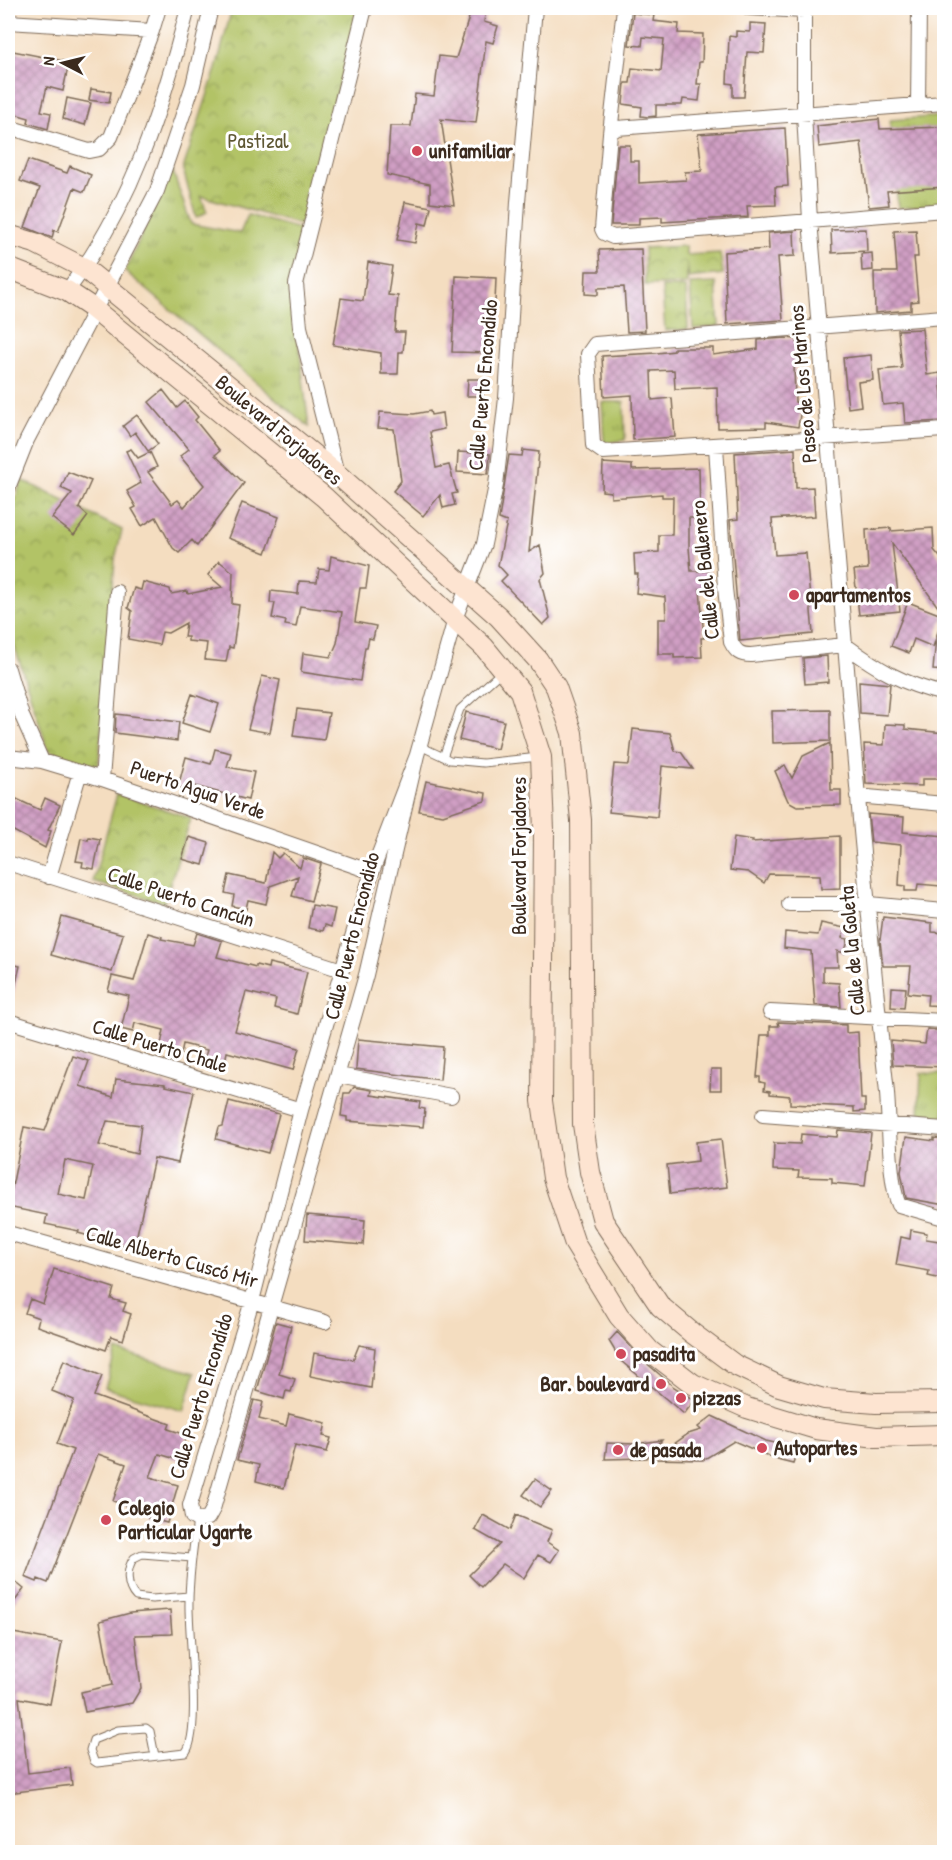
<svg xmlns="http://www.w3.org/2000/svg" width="952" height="1860" viewBox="0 0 952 1860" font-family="'Patrick Hand',sans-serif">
<defs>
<pattern id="grass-tufts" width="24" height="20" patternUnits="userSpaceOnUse" patternTransform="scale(1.5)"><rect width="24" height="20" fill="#b2c366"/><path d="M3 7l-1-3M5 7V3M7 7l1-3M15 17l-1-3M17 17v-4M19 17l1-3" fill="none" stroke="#929f53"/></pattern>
<pattern id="park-crowns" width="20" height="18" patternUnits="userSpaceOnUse" patternTransform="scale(1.5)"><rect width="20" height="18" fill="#b2c366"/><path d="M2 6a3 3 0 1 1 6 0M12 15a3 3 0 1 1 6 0" fill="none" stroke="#929f53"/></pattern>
<pattern id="building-cross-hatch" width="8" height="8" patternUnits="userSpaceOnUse" patternTransform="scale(1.5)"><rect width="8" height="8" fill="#d09fc4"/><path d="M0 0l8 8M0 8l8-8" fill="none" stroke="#aa829f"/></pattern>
</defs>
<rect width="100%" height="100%" fill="#fff"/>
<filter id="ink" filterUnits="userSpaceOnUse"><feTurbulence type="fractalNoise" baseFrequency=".0167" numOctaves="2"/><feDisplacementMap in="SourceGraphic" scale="12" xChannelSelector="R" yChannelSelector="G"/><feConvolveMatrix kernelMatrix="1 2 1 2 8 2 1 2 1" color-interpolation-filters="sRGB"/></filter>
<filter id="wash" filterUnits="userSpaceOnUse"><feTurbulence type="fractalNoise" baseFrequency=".008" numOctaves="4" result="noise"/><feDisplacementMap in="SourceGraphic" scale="24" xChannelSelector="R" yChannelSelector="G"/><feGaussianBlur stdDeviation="1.35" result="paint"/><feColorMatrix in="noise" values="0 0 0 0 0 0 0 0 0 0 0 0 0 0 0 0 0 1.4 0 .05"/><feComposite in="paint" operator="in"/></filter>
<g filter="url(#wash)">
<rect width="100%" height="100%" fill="#f4ddc0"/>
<!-- grass -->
<path fill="url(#grass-tufts)" stroke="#767642" stroke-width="1.5" d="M944,116V205L898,208L890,120Z
M172,169L191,224L240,233L248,215L303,230L297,330L309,427L125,271Z
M602,402H624L625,440L604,443Z
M921,1073L944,1074V1118L919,1116Z"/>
<!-- park -->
<path fill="url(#park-crowns)" stroke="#767642" stroke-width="1.5" d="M232,8H360L301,225L201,196L207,212L196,218L183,169L216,69Z
M686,246V255L720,253L723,274L689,278L687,263V284L645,285L644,248Z
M716,283L719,326L693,329L690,284Z
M686,287L688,329L665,331L662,287Z
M22,480L122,530L115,559L98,772L48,750L8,626V519Z
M117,794L191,818L164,903L93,882Z"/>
<!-- garden -->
<path fill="#b2c366" stroke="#767642" stroke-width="1.5" d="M116,1350L195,1373L184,1411L105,1388Z"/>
<g id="blocks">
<!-- building -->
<path fill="url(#building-cross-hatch)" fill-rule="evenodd" d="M472,8H486L484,22L498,26L493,43L486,41L476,123L441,119L454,205L430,202V184L387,175L390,126H411L415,94L434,96L439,56L456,58Z
M633,13L654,15L653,21L679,24L678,33L703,34L702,62H699L697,84H701L699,101L683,99L682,105H656V116L648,117L641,116L642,107L623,104L625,83H630L632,68L661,71L664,39L643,37L642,46L629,45Z
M750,23L766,24L764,53L747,52L744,97H733V84L727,83L729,36L736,37V31L750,32Z
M8,50L69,62L63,91L47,87L41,111L51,113L48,129L28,123L29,118L8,112Z
M91,89L111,92L109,103L89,100Z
M67,98L91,103L85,125L63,119Z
M879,119L880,129L945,127V187L887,191L889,205L869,207L861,142L819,147L817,126Z
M785,128L788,186L775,187L776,205L747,206L748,217L662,222V217L639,218V225H611L618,145H630V161H639V183L686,180L685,172L702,171L698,134Z
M28,160L67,173L70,166L91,175L84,192L74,188L58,232L54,230L52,238L25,227L40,188L20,181Z
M405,202L431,207L427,225L419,223L415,243L397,240Z
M866,229L867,251L832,253L831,230Z
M916,230L918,257H914L918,301L911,302V310L875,313L874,272H897L894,231Z
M794,231L795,256L778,257L783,320L727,324L724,252L769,249L768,233Z
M641,249L645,331L627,332L624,287L598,288V295L585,294L586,271H600L599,250Z
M872,253L873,270L862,271L861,254Z
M368,262L392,266L388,295L398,296L395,332H405L403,352H399L398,374H381V353L333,345L341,298L363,301Z
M456,276L496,278L493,353L452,352Z
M922,329L927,375L940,373L944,421L905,423L903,403L883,405L879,370L902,368L898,330Z
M785,338L797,339L799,363H794L795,402L802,403L798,427L766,422V427L718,428L717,387L675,389L674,370L651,371L652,400L672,398L675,437L633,440L632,395L604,397L602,356L657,353L674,351V348H713V355L758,349V340Z
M871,355L873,380L858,382L861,406L848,408L843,358Z
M468,379H483V396H467Z
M163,390L177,408L185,401L198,417L195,420L220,451L215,455L244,483L197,546L192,540L179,553L173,548L156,517L142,526L132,509L136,507L127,491L141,483L126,451L131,449L138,458L150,452L157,467L148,472L172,504L178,500L184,507L204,485L180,456L189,449L149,402Z
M430,411L431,415L442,413L444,429L430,432L436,468L449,465L457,493L452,494L455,505L443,508L440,495L423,516L393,491L401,481L394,429L378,428L380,412L414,414Z
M137,415L158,444L148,451L135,432L130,436L123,426Z
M795,449L796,488L813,487L815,516L772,519L775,555L806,553L813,634L740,641L730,520L738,519L735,453Z
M523,450L539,452L529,552L540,545L545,573L540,579L550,618L543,625L501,581L507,575L498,565L507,522L499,519L509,455L522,456Z
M458,452L490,454L488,474L457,472Z
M603,463L632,465V470L699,468L700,518H689V547L691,571H710V589H700L704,638H701L702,657L674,658V654H658V619H666L665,597L636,593L638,574H635L634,554L659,552V535H672L673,497H662V494L611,498V492L602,491Z
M68,472L91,481L79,508L88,516L74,535L52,518L72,493L61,488Z
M242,503L279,517L266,553L228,538Z
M891,528V531L933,528L934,550L945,563V602L938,607L892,543L900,611L859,615L854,570L868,569L866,530Z
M331,556L369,566L366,588H360L355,622L376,626L373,639L369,638L367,647H365L360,681L301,672L303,653L331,657L337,643L342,612L300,606L296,627L285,625L286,621L272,618L275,603H270L271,591L298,594L299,581L317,582L319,569L329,570Z
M219,561L233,572L232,604L239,605L233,648L229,647L226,662L205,660L207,643L188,641V637H184L186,623L168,633L162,632L159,645L128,639L132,611L128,608L134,588L141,590L143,582L170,589L171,594L187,591L188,594L222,587L208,575Z
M908,602L944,616L936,637H945V671L933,670L936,638L933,647L914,639L909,653L891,646Z
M827,656L828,682L805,684L803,658Z
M262,676L280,680L270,733L248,729Z
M859,681L890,684L887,715L860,713Z
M192,694L219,704L210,732L182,723Z
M297,709L329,713L324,740L293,736Z
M830,710V741L773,743L772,711Z
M466,712L504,721L497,749L459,740Z
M116,714L179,722L177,741L115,733Z
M885,724L905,725V729L945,733V779H922V786L866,784L864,744L884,745Z
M633,729L670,733L675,751L681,752L693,769L662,766L657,817L609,812L614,764L629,765Z
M830,743L831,790H841V805L797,806L788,801L775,771L785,765L792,778L803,756Z
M215,749L231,753L227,767L254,772L248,800L194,786L193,791L178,787L186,757L211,764Z
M426,781L486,793L485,801L443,815L419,811Z
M8,795L40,810L45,798L60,805L48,830L51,831L45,848L8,828Z
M868,814L904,817L903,832L945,836V882H941V886L918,884L917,891H905V886L899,885L901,845L871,842Z
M840,836V888L821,889L820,875L769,874L764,883L748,872L730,870L734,837L753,840L752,842Z
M89,837L100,839L94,869L82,867L83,862L76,861L81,838L88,840Z
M189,837L209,843L203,865L182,859Z
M272,852L278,858L283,853L300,868L303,858L321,864L311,901L292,896L298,876L270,886L266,904L248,900L246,909L232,906L234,895L225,893L229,875L266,883Z
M312,905L335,909L331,927L325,925L323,931L308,928Z
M62,917L123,934L112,972L51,955Z
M883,917L932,923V932L945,933V1006L927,1005L928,995L908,993L911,966H883L880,940Z
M821,923L845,928L842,938L848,939L845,953L837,951L838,967H823V982L839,983L841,1007L815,1005L811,951L784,948L785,932L818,935Z
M148,933L162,937L161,939L193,945L197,933L222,941L217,957L256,967V965L268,968L269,963L307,972L297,1014L274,1008L276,999L246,992L235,1031L299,1048L293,1070L227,1052L224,1066L204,1060L207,1050L183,1044L181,1054L160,1049L164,1030L135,1023L133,1032L121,1029L129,996L108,991L112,976L134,981Z
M8,963L20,966L12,1000L8,999Z
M892,987L906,988L904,1008L891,1007Z
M778,1022L846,1025V1033L858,1032L861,1099H865V1111L854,1112V1107L790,1104V1096L770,1094V1091L764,1090L765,1083L760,1082V1077H757L761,1035H770V1026H779Z
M927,1029L945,1031V1067L893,1065L891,1041L925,1044Z
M358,1039L443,1047L440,1080L356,1069Z
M73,1056L89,1061L80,1086L113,1097L116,1079L165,1084V1086L194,1092L178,1163L154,1158L134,1248L78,1233L79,1231L45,1224L47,1215L8,1207L24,1127L45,1131ZM107,1121L141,1125L137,1154L99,1145ZM65,1160L93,1166L86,1200L58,1194Z
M711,1069H721V1090H710Z
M354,1087L372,1090L371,1095L420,1102L419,1108L425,1109L423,1127L347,1121V1117L341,1116L344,1093H350Z
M229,1101L279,1114L268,1153L216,1139L219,1127L223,1126Z
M838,1130L871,1133L865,1186L832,1183V1178L798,1177L799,1171L773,1170L774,1143L800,1144L801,1134L837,1137Z
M906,1137L934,1141V1138L945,1139V1205L906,1198L901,1172Z
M721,1139L727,1187L670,1194L667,1165L698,1161L696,1142Z
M307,1215L365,1220L363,1245L305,1240Z
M911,1230L927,1233L926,1239L945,1242V1280L928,1276L929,1271L896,1265L901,1237L910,1239Z
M54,1269L114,1288L111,1299L126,1303L123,1311L131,1314L123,1340L111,1336L106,1350L37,1326L39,1318L25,1313L30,1299L43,1304Z
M276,1322L291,1326L279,1374L295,1379L291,1392L286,1391L284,1399L257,1391Z
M617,1332L643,1360L674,1387L695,1400L684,1414L621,1361L609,1341Z
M359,1345L375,1348L371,1388L310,1376L314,1353L353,1360Z
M64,1360L102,1376L94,1396L170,1424L168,1429L187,1435L179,1460L159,1454L150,1477L178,1485L167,1523L148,1518L149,1514L113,1501L126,1464L98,1454L48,1583L38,1579L37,1582L25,1577L73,1450L57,1444L74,1400L52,1391Z
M254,1400L263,1402L259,1419L286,1426L289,1414L326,1423L323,1436L331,1438L327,1452L295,1445L284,1488L256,1481L259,1465L237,1460Z
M712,1416L766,1441L798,1448L793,1463L773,1458L734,1441L703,1460L653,1459L688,1434L701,1430L698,1427Z
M662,1440L647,1458L605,1459L607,1443L636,1444Z
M535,1479L552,1491L540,1507L523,1495Z
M483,1515L510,1530L516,1515L552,1530L547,1542L559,1550L551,1562L538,1555L524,1578L503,1564L481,1587L469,1575L500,1544L475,1530Z
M8,1576L24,1589L8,1610Z
M170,1610L172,1634L135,1635L141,1688L132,1703L85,1712L81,1692L112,1685L100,1621L130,1613Z
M8,1632L62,1642L50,1704L19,1698L28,1773L70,1768L72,1785L8,1793Z"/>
</g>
</g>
<g filter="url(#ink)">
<use href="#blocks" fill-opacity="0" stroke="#7c6957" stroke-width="1.5"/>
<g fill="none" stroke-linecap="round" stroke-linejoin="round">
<!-- lane casing -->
<g stroke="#7c6957" stroke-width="9">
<path id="lane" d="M420,746L450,760L483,763L539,757
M443,757L460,709L501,672
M189,1596L152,1599L136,1597C126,1587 126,1568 134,1558L142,1554L192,1558
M155,1756L150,1731L146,1728L118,1730L93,1740L90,1750L94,1761L97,1763L185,1753C202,1735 188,1633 189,1603C189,1575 193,1548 197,1520"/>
</g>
<!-- street casing -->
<g stroke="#7c6957" stroke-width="16">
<path id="street" d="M749,8L804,11
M804,8V114L810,220L845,645C879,670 903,684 944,694
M8,22L152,31L159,8
M944,103L617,128L610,133L602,229L604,233L613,237L944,210
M918,105L919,8
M8,127L89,151L99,149L111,137L152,31
M610,133L624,8
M67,291C131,207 162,109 188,8
M944,317L595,344L588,354L593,445L603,452L944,430
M716,446L725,588L731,642C736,652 740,655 751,655L845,645C857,791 870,938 886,1083C890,1114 888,1181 899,1205L944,1218
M337,474L300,327L296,284L365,8
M8,488L27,440L157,191L193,85L211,8
M8,669L22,716L42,761
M417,755L372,872L342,970L301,1110L252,1301L190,1505L192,1517L197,1520L208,1518L213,1509L366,975L417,755L455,619L484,544L496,485L506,398L518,202L535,8
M8,757L42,761L102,779L372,872
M102,779L117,592
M857,796L944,804
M8,863L342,970
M49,877L80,772
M789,904H869L944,911
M770,1012L944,1021
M8,1021L301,1110
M338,1075L451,1096
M763,1115L944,1129
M8,1233L325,1322"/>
</g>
<!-- secondary casing -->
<g stroke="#7c6957" stroke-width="22">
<path id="secondary" d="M8,235L35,243L84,268L337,474L499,617L538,660L556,687L572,733L581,820L583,1124L590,1172L603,1221L660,1306L692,1333L735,1365L779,1386L824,1399L876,1403L944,1402
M8,268L67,291L91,307L324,497L484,647L520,691L541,757L544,830L542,1101L553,1178L575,1244L619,1316L650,1351L693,1384L747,1408L816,1429L876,1437L944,1435"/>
</g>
<!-- lane -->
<use href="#lane" stroke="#fff" stroke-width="7"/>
<!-- street -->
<use href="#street" stroke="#fff" stroke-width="14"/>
<!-- secondary -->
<use href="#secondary" stroke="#fde4d1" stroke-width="20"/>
</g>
</g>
<!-- markers -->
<g fill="#d1495b" stroke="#fff" stroke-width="2">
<circle cx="417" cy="151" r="6"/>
<circle cx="794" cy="595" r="6"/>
<circle cx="621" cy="1354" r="6"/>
<circle cx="661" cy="1384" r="6"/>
<circle cx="681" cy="1398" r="6"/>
<circle cx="762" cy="1448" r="6"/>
<circle cx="618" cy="1450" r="6"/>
<circle cx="106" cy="1520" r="6"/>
</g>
<g text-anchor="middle" stroke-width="6" stroke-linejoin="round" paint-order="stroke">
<!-- park labels -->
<g font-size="21" fill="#5f5834" stroke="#fff">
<text x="258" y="148">Pastizal</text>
</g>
<!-- poi labels -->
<g font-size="21" font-weight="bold" fill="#3b2a1e" stroke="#fff" text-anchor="start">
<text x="429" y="158">unifamiliar</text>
<text x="806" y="602">apartamentos</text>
<text x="633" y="1361">pasadita</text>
<text x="649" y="1391" text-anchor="end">Bar. boulevard</text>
<text x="693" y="1405">pizzas</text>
<text x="774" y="1455">Autopartes</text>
<text x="630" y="1457">de pasada</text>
<text x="118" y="1515">Colegio<tspan x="118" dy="24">Particular Ugarte</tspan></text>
</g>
<!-- street labels -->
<g font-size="21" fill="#3b2a1e" stroke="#fff">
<text transform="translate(803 384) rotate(-95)" y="7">Paseo de Los Marinos</text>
<text transform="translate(483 385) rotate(-85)" y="7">Calle Puerto Encondido</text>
<text transform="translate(279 430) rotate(40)" y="7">Boulevard Forjadores</text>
<text transform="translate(705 570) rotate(-96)" y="7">Calle del Ballenero</text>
<text transform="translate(198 790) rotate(19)" y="7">Puerto Agua Verde</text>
<text transform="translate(519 856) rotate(-90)" y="7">Boulevard Forjadores</text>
<text transform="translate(181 897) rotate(18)" y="7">Calle Puerto Cancún</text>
<text transform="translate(352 936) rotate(-76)" y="7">Calle Puerto Encondido</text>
<text transform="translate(852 951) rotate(-95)" y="7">Calle de la Goleta</text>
<text transform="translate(160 1046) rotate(17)" y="7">Calle Puerto Chale</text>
<text transform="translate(172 1257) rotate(16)" y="7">Calle Alberto Cuscó Mir</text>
<text transform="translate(201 1396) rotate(-73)" y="7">Calle Puerto Encondido</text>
</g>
</g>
<!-- margin -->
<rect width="952" height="1860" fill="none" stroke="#fff" stroke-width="30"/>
<!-- north arrow -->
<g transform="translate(63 63) rotate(277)" stroke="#ffffff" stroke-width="4.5" paint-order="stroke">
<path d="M0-4.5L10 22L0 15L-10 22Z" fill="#3b2a1e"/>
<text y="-9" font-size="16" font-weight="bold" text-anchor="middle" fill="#3b2a1e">N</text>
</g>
</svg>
